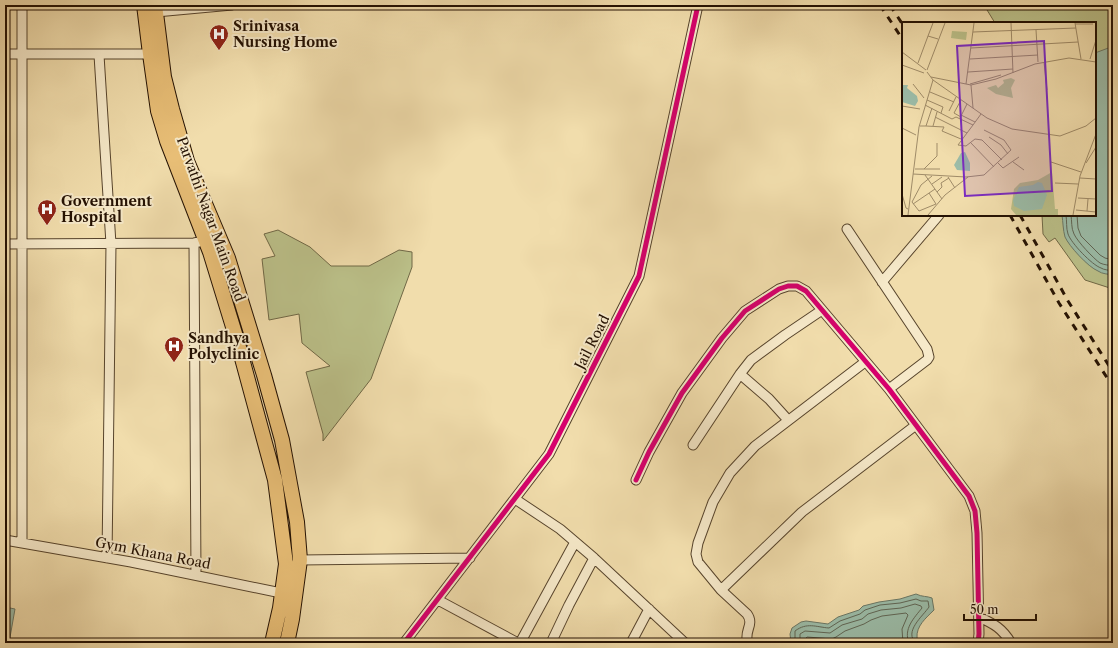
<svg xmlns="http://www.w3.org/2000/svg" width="1118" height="648" viewBox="0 0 1118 648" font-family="'Libre Caslon Text',serif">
<rect width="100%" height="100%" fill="#f1ddac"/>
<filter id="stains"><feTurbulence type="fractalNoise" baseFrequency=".005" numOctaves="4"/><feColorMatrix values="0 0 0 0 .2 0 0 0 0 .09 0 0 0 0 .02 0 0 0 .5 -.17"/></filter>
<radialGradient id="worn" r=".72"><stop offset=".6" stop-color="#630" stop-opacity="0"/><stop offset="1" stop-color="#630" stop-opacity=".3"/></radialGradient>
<!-- green -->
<path fill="#bbc089" stroke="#706846" d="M984,5H1113V289L1085,280L1055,238L1049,242L1043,234L1042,215H1095V23H995Z
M278,230L310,247L331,266H369L399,250L412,252V267L371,379L323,441V434L306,372L330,366L302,343L299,314L269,320L262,259L275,256L264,234Z"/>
<!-- water -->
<path fill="#9bbca8" stroke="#6b7866" d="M1111,47L1113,50V275C1108,274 1102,274 1098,271C1088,267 1069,246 1065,237C1063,230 1063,222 1062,215H1095V53Z
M916,594C922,597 927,596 932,598L934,610C926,618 916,626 917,638L923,643H791L790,634L792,628L801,622L806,621L828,624L838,617L859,610L863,606L879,602L900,599Z
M5,607L15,609L9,643H5Z"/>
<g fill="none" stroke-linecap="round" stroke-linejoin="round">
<!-- shore -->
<path stroke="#606655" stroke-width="1" d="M1066,215C1067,221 1066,228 1068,234C1071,243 1092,265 1101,268C1104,270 1109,270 1113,271
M1071,215C1072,221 1071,228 1074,234C1077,241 1094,259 1100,263C1104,265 1109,265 1113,266
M1077,215L1078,228L1081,236L1100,255L1105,258L1113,260
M795,643V631C807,622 816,627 829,628L840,621L860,614L865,610L880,605L900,603L916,599L921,601H928L929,607C923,616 903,632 916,643
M800,643V634L805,631L830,633L842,625L862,619L868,614L881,610L901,608L915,604L921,606L922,608C914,618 903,629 909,643
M806,643V638L807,637L832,639L836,637L845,631L864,624L871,620L882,616L906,613L908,615L902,629L903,643"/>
<!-- minor casing -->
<g stroke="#57442c" stroke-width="11">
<path id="minor" d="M22,5V543
M156,12L232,5
M5,54H150
M99,55L111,244L107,558
M847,229L927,349L929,357L927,360L889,389
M194,243L196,575
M5,244L194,243L199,242
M882,282L939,215
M740,374L769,399L788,420
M693,445L740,374L751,360L785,335L822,310
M636,480L649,452L682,393L722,338L745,311L779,289L788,286H797L806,291L889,389L969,496L975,511L977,533L979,634L978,643
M515,499L560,529L594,558L569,605L551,643
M5,540L131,562L286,594
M594,558L685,643
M300,560L470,558
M721,590L802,512L916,425
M438,600L518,643
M979,617C994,624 1002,628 1011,643
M404,643L549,454L639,276L698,5
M520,643L575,542
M631,643L649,609
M748,643C743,631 755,625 747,614L721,590L698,562L696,554L698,543L713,502L730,473L755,446L865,362"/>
</g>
<!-- primary casing -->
<g stroke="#241102" stroke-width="16">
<path id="primary" d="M144,5L150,54L158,111L167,141L210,252L237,340L275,480L286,564L280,608L272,643
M155,5L164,77L172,109L187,161L228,258L264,375L282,440L297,522L300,560L292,619L287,643"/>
</g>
<!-- minor -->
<use href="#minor" stroke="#f6e9c9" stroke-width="9"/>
<!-- primary -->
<use href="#primary" stroke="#e8be76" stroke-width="14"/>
<!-- rail -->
<path stroke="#241102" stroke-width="3" stroke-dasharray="7 7" stroke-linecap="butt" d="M880,5L903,40
M890,5L903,25
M1010,215L1059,303L1113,387
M1020,215L1068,301L1113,372"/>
<!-- cycleway casing -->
<g stroke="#f6e9c9" stroke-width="8">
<path id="cycleway" d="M636,480L649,452L682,393L722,338L745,311L779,289L788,286H797L806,291L889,389L969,496L975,511L977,533L979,634L978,643
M404,643L549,454L639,276L698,5"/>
</g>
<!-- cycleway -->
<use href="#cycleway" stroke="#d6006c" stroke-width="5"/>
</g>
<!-- icons -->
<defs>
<g id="hospital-pin" transform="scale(1)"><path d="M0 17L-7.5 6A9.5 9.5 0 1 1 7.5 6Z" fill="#8f2418" stroke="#f6e9c9"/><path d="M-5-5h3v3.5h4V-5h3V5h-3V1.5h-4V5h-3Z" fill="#fff"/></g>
</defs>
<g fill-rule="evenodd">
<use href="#hospital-pin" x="219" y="34"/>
<use href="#hospital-pin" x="47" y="209"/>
<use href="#hospital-pin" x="174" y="346"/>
</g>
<g text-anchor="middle" stroke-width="4" stroke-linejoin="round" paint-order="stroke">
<!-- poi labels -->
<g font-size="14" font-weight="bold" fill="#241102" stroke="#f6e9c9" text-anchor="start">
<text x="233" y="31">Srinivasa<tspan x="233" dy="16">Nursing Home</tspan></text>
<text x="61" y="206">Government<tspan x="61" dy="16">Hospital</tspan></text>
<text x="188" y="343">Sandhya<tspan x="188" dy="16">Polyclinic</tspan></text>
</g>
<!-- street labels -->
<g font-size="14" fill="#241102" stroke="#f6e9c9">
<text transform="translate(211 219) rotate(70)" y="5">Parvathi Nagar Main Road</text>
<text transform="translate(592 342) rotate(-63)" y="5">Jail Road</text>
<text transform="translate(153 553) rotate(11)" y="5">Gym Khana Road</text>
</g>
</g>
<!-- overview -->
<g transform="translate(902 22)">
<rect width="194" height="194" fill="#f1ddac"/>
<path d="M50,9L65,10L64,18L49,16ZM109,56L113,58L109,66L111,76L94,72L85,66L94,63L96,66L102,61L101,58ZM150,150L153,187H156V193H114L109,187L112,167L118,161L136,158Z" fill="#bbc089"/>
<path d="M0,63H6L5,66L15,74L16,79L13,84L0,80ZM63,130L68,141V149L55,148L52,143L59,131ZM136,160L140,161L145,173L140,187L122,189L112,184L111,178L117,165L131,163Z" fill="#9bbca8"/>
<path fill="none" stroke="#9f8b68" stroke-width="1" d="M31,1L26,14L36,17M109,1L111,51M173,1L179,37M173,2H191M134,8L136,40M71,10L174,6M69,26L176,20M0,30L24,48M68,37L136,33M188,37L194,18M142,40L145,68M16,41L26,14M0,43L22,51M25,48L43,1M66,50L111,47M29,55L69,63L94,57L133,42L167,36L194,40M31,58L85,96L110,107L158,114L184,104L194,96M11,62L22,76M64,62L72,1M68,62L99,53M69,63L71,86M28,70L52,80M25,78L41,85L39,91M59,78L52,91L59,95M23,83L50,97L54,95L71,103L79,92M0,84L18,87M47,89L54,75M59,93L73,100M33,95L65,111M58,96L65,82M71,103L56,123L64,124L73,117L80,118L100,138M18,104H24L30,86M24,104L42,105L40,109L59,117M31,104L35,90M0,106L14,113M87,115L99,123L106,132M68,120L92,145M111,140L122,148M149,140L179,150M96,141L101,146L117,135M184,141L194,125M13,147H38M22,147L35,134V121M11,152L64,155L82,153L109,128L102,118L82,108M23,153L40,177M30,154L19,163L10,180L17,189L34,182M46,155L53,166M178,156L194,157M153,161L176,162M30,162L40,155M35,170L40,165L39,161L47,156M27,171L34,182M0,172L4,186L6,187M176,176L194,177M11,182L33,167M174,188L194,190M185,189L186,177M6,193L17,105L31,58L25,50M26,193L43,173L66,155M171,193L178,154L194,112"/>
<path fill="#7b2cbf" fill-opacity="0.15" stroke="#7b2cbf" stroke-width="2" d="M142,19L150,169L63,174L55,24Z"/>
<rect width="194" height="194" fill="none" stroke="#241102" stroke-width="2"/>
</g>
<!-- margin -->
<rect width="1118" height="648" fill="none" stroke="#f1ddac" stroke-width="20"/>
<rect x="6" y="6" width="1106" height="636" fill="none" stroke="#241102" stroke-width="2"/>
<rect x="10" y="10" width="1098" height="628" fill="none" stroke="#241102"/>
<!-- scale -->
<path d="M964 614v6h72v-6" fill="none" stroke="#241102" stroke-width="2"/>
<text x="970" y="614" font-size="12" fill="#241102" stroke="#f6e9c9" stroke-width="3" paint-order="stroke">50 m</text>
<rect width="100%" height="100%" filter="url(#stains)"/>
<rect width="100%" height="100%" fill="url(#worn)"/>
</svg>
